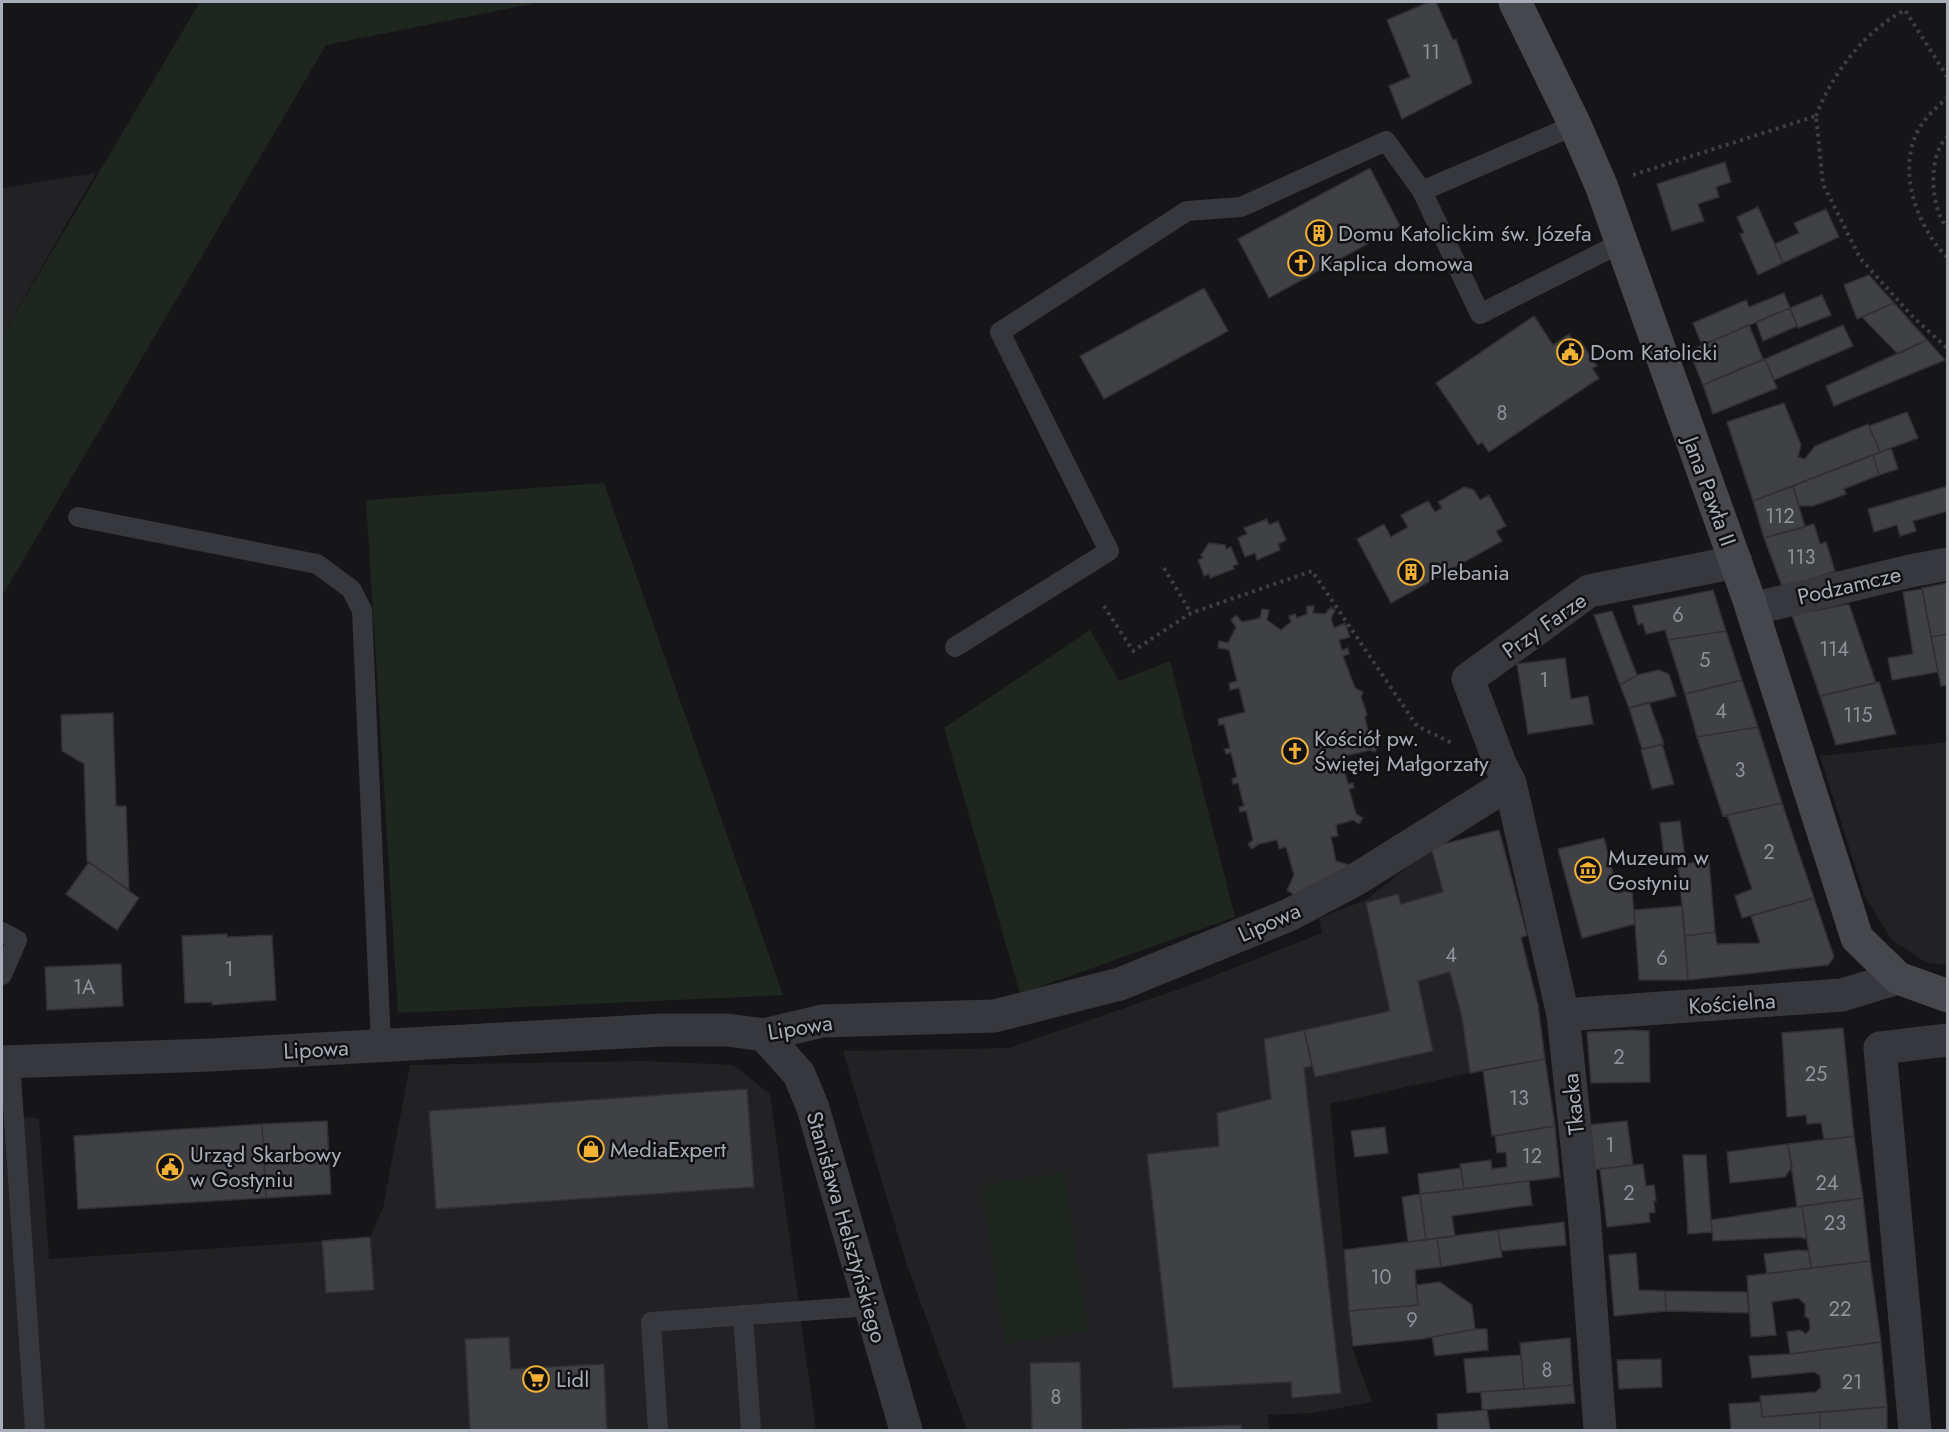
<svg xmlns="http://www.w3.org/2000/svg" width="1949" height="1432" viewBox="0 0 1949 1432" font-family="Jost,sans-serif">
<rect width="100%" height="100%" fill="#161618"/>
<!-- built -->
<path fill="#222225" d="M96,173L2,336V188Z
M1947,742H1948L1947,965L1927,963L1892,940L1865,897L1820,756Z
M1499,831L1527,936L1520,938L1544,1060L1470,1073L1330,1104L1352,1347L1372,1402L1311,1413L1268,1415L1269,1430H967L907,1265L843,1051L1009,1048L1185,987L1322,933L1319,918L1366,900L1432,847Z
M645,1061L733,1065L770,1094L816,1430H2V1116L39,1118L49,1259L299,1243L370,1237L383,1208L410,1065Z"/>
<!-- green -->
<path fill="#1e261f" d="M200,2H542L326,45L2,596V336Z
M604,483L783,995L398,1013L366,500Z
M1090,630L1119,681L1170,661L1235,917L1020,994L944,728Z
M1064,1172L1088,1331L1005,1343L981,1185Z"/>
<!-- building -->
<path fill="#404145" stroke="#303034" stroke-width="1.5" d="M1429,2H1436L1453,40L1456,39L1472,83L1402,119L1389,86L1410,77L1387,20Z
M1725,162L1731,182L1716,187L1719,197L1698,204L1704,221L1672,231L1657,184Z
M1370,168L1400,226L1269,298L1238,239Z
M1758,207L1783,263L1758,275L1740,234L1744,233L1737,217Z
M1826,209L1839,237L1783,263L1775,244L1799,233L1794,223Z
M1869,275L1894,303L1857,319L1844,285Z
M1204,288L1228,331L1104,399L1080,356Z
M1784,293L1790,308L1702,345L1693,323L1746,300L1749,307Z
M1822,295L1831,315L1798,328L1790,308Z
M1894,303L1927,340L1898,354L1862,317Z
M1790,308L1797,326L1763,341L1756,322Z
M1534,316L1553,345L1569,334L1575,344L1580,341L1597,366L1592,368L1599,378L1489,452L1482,442L1478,445L1436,383Z
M1749,325L1763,359L1703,385L1689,351Z
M1843,325L1853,346L1774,380L1765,359Z
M1927,340L1945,360L1834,406L1826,386Z
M1765,359L1777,388L1713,414L1703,385Z
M1784,403L1801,445L1798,457L1805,459L1815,446L1868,424L1880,452L1753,501L1727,422Z
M1907,412L1918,438L1880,452L1869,426Z
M1891,448L1898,469L1879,475L1873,455Z
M1873,455L1879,475L1844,489L1846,494L1813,506H1799L1793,486Z
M1793,486L1805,527L1764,538L1753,501Z
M1948,486V511L1913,521L1916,531L1900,536L1897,525L1874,532L1868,509Z
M1464,487L1474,490L1480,500L1489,495L1506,526L1496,531L1502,541L1391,603L1357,539L1384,524L1391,537L1408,527L1401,515L1428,501L1435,512L1442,508L1438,502Z
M1267,519L1269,525L1278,521L1286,540L1278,544L1280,550L1257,560L1255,553L1245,557L1238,538L1247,534L1244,528Z
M1814,524L1820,544L1826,542L1835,571L1783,589L1764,538Z
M1209,543L1225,545L1226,549L1231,547L1238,564L1233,566L1234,569L1210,578L1209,574L1204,576L1198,560L1203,558L1201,555Z
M1948,583V634L1931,637L1922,588Z
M1922,589L1938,672L1892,680L1888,658L1913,654L1903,592Z
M1713,590L1726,631L1668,640L1665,630L1646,634L1643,623L1638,625L1633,606Z
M1849,604L1876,683L1820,696L1792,615Z
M1307,606H1314L1313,613L1325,614L1331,607L1335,611L1331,618L1334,628L1345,623L1350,637L1339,640L1342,650L1348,648L1349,654L1343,656L1355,688L1363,692L1361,697L1367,714L1365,718L1372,746L1377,748L1375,752L1370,750L1341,757L1348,784L1353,783L1354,788L1349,789L1356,814L1363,818L1359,824L1353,820L1336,825L1338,836L1331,837L1336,861L1352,866L1297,897L1287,890L1294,875L1286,847L1279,849L1277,840L1259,844L1252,849L1248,844L1253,840L1246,811L1240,812L1239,807L1244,806L1238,783L1233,784L1232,779L1237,777L1231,753L1226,754L1224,749L1230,748L1224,724L1219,725L1218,719L1245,712L1239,688L1230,690L1229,683L1237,681L1229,650L1218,648L1219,641L1228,643L1236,627L1231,620L1236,615L1242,622L1260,618L1262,609L1269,610L1267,620L1281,630L1291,622L1289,616L1295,614L1297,618L1307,614Z
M1612,611L1637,675L1620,685L1594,615Z
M1726,631L1742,680L1685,694L1668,640Z
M1948,634V685L1941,686L1931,637Z
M1565,658L1571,699L1588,696L1593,724L1528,734L1517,664Z
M1659,670L1669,674L1676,696L1629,708L1620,685L1637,675Z
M1742,680L1758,727L1697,737L1685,694Z
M1879,682L1896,734L1836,745L1820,696Z
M1649,702L1664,744L1642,749L1629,708Z
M113,713L116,806H126L129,890L87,861L84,764L62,751L61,715Z
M1758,727L1782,803L1723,816L1697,737Z
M1662,744L1674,784L1652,789L1641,750Z
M1782,803L1814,898L1742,918L1735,896L1752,889L1727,815Z
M1680,821L1686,864L1665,866L1660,823Z
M1499,830L1527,935L1521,938L1538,1005L1545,1059L1470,1073L1462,1018L1450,972L1418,981L1433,1051L1315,1077L1304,1030L1390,1011L1366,903L1398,894L1401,904L1443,892L1431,847Z
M1604,838L1618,893L1632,890L1635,924L1582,938L1558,849Z
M1709,860L1715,932L1685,936L1678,865Z
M89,862L139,898L117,930L66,894Z
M1814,898L1834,957L1828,965L1688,980L1685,936L1715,932L1717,944L1760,943L1751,916Z
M1682,906L1688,980H1639L1634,910Z
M227,934V937L272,935L276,1000L212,1005V1002L185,1003L182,936Z
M121,964L123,1006L47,1010L45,967Z
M1843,1028L1854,1136L1824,1140L1821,1123L1807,1124L1806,1115L1787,1117L1782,1033Z
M1304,1030L1312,1066L1304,1068L1341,1393L1292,1398L1291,1382L1173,1388L1147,1154L1219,1146L1217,1113L1271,1099L1264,1039Z
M1634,1030L1649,1031L1650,1082L1591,1083L1587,1032Z
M1545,1059L1555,1126L1492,1136L1483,1070Z
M747,1089L754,1187L436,1209L429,1111Z
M327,1121L331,1194L266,1198L262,1124Z
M1627,1121L1633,1165L1593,1170L1587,1125Z
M262,1124L266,1198L78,1209L74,1136Z
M1555,1126L1560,1177L1464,1189L1460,1164L1491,1160L1492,1169L1507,1167L1506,1152L1497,1153L1495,1136Z
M1385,1127L1388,1153L1355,1157L1351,1131Z
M1854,1136L1863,1198L1797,1207L1788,1144Z
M1788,1144L1792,1167L1785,1177L1730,1183L1727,1152Z
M1683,1155H1706L1712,1232L1688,1234Z
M1643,1164L1646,1186L1654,1185L1656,1201H1654L1655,1212L1649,1213L1650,1222L1607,1227L1600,1169Z
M1461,1168L1464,1189L1420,1194L1418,1174Z
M1529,1181L1532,1205L1452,1216L1455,1236L1426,1240L1420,1194Z
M1420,1194L1426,1240L1408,1242L1402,1197Z
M1863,1198L1870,1261L1811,1268L1802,1206Z
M1802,1206L1807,1239L1798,1237L1713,1241L1711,1220Z
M1564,1222L1566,1245L1501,1251L1498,1230Z
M1498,1230L1502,1257L1441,1267L1437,1238Z
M370,1237L374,1290L326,1293L322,1241Z
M1437,1238L1441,1267L1415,1270L1418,1305L1349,1311L1344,1250Z
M1798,1250L1809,1251L1811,1268L1767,1274L1764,1254Z
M1636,1253L1639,1290L1665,1291L1666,1311L1614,1316L1609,1255Z
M1870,1261L1881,1342L1790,1354L1787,1332L1800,1330L1806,1334L1810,1329L1809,1319L1805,1316V1304L1798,1298L1772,1302L1776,1335L1751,1337L1747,1276Z
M1440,1282L1472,1305L1475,1329L1422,1339L1353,1346L1349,1311L1418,1305L1416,1285Z
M1665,1291L1747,1292L1749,1313L1666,1311Z
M1475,1329H1487L1488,1350L1435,1356L1432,1337Z
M509,1337L511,1369L604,1364L607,1430H470L465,1339Z
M1570,1338L1573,1385L1524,1389L1520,1343Z
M1881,1342L1887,1407L1762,1417L1760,1396L1816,1392L1821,1387L1820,1376L1814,1372L1752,1378L1749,1356L1790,1354Z
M1521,1355L1524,1389L1467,1393L1464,1359Z
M1661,1359L1662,1387L1619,1389L1617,1360Z
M1080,1362L1082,1430H1032L1030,1363Z
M1573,1385L1575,1403L1482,1410L1481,1392Z
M1761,1402L1762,1417L1820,1412V1430H1731L1729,1404Z
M1887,1407V1430H1820V1412Z
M1487,1410L1490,1430H1438L1437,1414Z
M1241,1425V1430H1097Z"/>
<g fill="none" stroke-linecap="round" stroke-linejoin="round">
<!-- path -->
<path stroke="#3d3f44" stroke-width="4" stroke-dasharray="3 4.5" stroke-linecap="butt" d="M1948,97C1939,105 1929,114 1922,124C1894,165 1916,227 1948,258
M1816,116C1832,73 1865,31 1905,10L1948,78
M1948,136C1927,155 1930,209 1948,229
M1633,175L1816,116L1823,184L1860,258L1911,315L1948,349
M1164,568L1191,613
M1104,606L1133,651L1191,613L1312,571L1417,726L1454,744"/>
<!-- lane -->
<path stroke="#37383d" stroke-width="20" d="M1422,191L1480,314L1621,243
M78,517L317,564L351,589L362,610L381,1045
M955,647L1109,551L1000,332L1187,211L1241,207L1386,141L1422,191L1575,125
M2,932L17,940L2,975
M10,1061L35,1430
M743,1315L751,1430
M658,1430L651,1322L870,1306"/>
<!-- street -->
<path stroke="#37383d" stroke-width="33" d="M1752,609L1910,571L1948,564
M1563,1015L1842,995L1898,978
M764,1035L799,1074L813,1108L906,1430
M2,1062L211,1055L663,1030H727L764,1035L822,1021L994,1016L1120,984L1289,915L1355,880L1510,783
M1600,1430L1584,1212L1563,1015L1510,783L1501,766L1468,679L1589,591L1736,562
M1915,1430L1880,1048L1948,1040"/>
<!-- secondary -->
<path stroke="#45474d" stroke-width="33" d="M1515,2L1575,125L1601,185L1749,600L1857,938L1898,978L1948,996"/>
</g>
<!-- icons -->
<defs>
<g id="building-ring" transform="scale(1.35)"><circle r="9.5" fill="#111113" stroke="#f2b134" stroke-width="1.5"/><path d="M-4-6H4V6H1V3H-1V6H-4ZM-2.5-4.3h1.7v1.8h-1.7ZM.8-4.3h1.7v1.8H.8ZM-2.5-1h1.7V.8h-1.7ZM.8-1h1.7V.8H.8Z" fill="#f2b134"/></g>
<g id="church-ring" transform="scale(1.35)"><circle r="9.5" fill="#111113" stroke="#f2b134" stroke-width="1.5"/><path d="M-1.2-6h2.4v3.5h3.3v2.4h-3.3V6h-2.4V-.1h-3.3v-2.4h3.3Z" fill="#f2b134"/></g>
<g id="civic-ring" transform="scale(1.35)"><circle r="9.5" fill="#111113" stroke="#f2b134" stroke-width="1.5"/><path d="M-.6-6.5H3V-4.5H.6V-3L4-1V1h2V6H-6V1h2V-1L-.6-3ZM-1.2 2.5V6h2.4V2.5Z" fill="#f2b134"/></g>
<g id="museum-ring" transform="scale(1.35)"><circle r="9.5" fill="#111113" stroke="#f2b134" stroke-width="1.5"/><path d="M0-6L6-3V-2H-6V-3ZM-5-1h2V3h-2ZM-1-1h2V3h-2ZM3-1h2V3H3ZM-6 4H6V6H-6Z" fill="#f2b134"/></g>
<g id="shop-ring" transform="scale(1.35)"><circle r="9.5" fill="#111113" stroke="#f2b134" stroke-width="1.5"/><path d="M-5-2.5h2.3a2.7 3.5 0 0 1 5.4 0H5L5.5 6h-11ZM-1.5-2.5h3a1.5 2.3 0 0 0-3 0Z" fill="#f2b134"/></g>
<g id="supermarket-ring" transform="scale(1.35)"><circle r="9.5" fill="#111113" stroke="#f2b134" stroke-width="1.5"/><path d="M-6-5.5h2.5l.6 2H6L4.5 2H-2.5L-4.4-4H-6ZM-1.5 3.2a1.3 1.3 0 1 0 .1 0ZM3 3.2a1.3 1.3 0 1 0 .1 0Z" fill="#f2b134"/></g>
</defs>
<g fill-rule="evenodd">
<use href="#building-ring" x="1319" y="233"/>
<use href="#church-ring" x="1301" y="263"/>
<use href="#civic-ring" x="1570" y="352"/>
<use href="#building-ring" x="1411" y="572"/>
<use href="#church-ring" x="1295" y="751"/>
<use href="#museum-ring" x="1588" y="870"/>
<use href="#shop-ring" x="591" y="1149"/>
<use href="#civic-ring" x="170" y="1167"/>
<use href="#supermarket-ring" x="536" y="1379"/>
</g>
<g text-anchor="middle" stroke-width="5" stroke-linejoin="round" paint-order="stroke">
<!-- number labels -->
<g font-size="20" fill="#8e929b">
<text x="1431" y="59">11</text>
<text x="1502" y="420">8</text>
<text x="1780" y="523">112</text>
<text x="1801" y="564">113</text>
<text x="1678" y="622">6</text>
<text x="1834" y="656">114</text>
<text x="1705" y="667">5</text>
<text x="1544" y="687">1</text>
<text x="1721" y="718">4</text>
<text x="1858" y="722">115</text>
<text x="1740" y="777">3</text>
<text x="1769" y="859">2</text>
<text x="1451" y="962">4</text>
<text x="1662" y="965">6</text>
<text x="229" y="976">1</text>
<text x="84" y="994">1A</text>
<text x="1619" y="1064">2</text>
<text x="1816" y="1081">25</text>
<text x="1519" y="1105">13</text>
<text x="1610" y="1152">1</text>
<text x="1532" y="1163">12</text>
<text x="1827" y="1190">24</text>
<text x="1629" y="1200">2</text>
<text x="1835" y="1230">23</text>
<text x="1381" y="1284">10</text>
<text x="1840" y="1316">22</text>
<text x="1412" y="1327">9</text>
<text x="1547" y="1377">8</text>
<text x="1852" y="1389">21</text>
<text x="1056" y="1404">8</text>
</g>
<!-- poi labels -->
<g font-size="22" fill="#a8adb8" stroke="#111113" text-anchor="start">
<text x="1338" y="241">Domu Katolickim św. Józefa</text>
<text x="1320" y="271">Kaplica domowa</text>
<text x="1590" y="360">Dom Katolicki</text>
<text x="1430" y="580">Plebania</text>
<text x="1314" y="746">Kościół pw.<tspan x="1314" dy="25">Świętej Małgorzaty</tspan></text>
<text x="1608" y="865">Muzeum w<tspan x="1608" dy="25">Gostyniu</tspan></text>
<text x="610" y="1157">MediaExpert</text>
<text x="190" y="1162">Urząd Skarbowy<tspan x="190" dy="25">w Gostyniu</tspan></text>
<text x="556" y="1387">Lidl</text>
</g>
<!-- street labels -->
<g font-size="22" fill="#a8adb8" stroke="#111113">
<text transform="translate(1710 491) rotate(70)" y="8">Jana Pawła II</text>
<text transform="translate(1849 585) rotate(-13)" y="8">Podzamcze</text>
<text transform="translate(1544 625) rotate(-35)" y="8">Przy Farze</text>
<text transform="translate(1269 922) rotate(-24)" y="8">Lipowa</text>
<text transform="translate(1732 1003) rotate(-4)" y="8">Kościelna</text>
<text transform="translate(800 1027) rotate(-9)" y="8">Lipowa</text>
<text transform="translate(316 1049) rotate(-3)" y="8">Lipowa</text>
<text transform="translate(1573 1104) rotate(-96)" y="8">Tkacka</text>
<text transform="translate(847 1227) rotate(74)" y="8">Stanisława Helsztyńskiego</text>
</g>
</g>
<!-- border -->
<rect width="1949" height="1432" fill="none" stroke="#a8adb8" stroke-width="6"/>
</svg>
